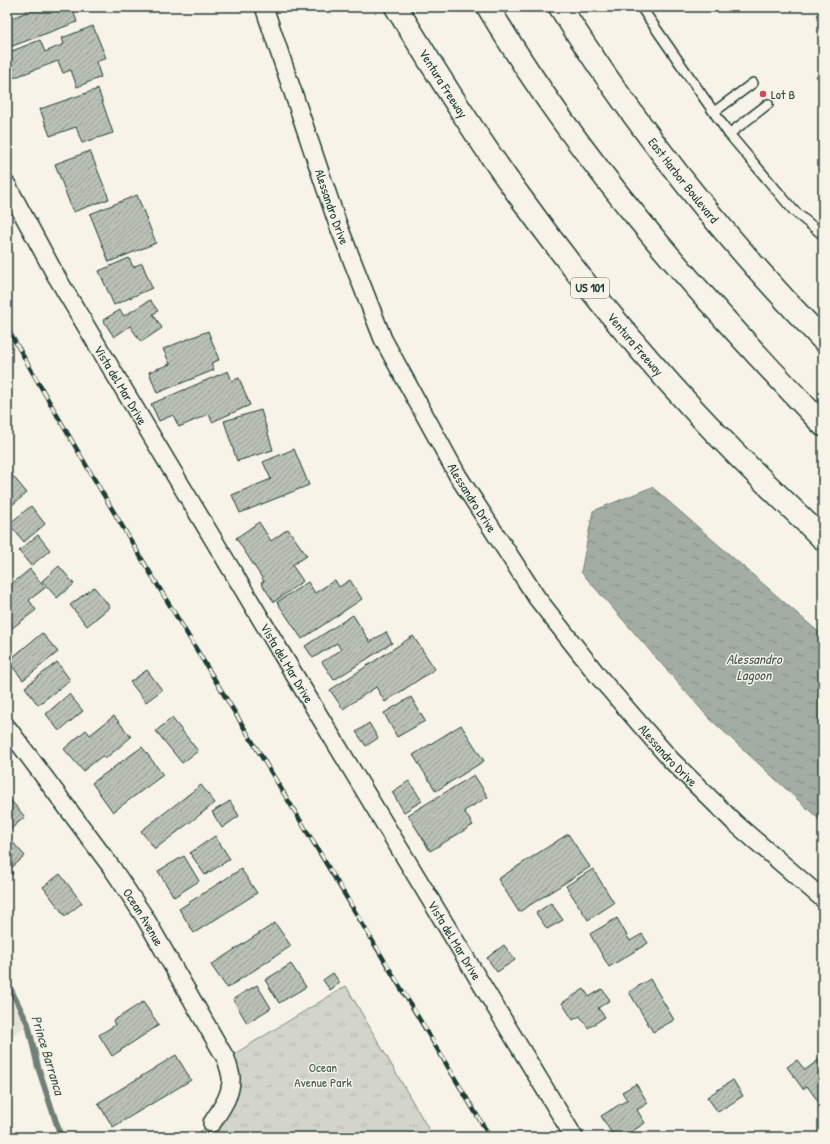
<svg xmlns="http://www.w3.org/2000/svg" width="830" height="1144" viewBox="0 0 830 1144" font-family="'Patrick Hand',sans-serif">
<defs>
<pattern id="park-tufts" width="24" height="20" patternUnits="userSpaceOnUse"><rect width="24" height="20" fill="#d3d5ca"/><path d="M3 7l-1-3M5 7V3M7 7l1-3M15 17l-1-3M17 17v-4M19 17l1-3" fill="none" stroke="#b5b8ae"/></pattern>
<pattern id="water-ripples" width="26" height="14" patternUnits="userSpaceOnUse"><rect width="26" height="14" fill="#a4ada3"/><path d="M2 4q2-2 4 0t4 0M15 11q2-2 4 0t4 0" fill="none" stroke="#858e86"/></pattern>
<pattern id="building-hatch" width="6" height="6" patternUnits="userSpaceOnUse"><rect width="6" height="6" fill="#bbc1b6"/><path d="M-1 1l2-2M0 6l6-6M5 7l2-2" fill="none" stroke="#979e95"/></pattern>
</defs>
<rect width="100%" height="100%" fill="#f7f3e8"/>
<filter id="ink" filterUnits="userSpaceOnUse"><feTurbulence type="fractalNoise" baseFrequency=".025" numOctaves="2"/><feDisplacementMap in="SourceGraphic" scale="8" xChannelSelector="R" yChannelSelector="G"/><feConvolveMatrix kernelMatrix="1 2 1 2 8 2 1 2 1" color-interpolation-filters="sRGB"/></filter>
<g filter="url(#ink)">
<!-- built -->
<path fill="#e5e4d9" d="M7,982L28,1024L7,1040Z"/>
<!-- park -->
<path fill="url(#park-tufts)" stroke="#79897f" d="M346,986L433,1137H193L212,1123L222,1108L226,1059Z"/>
<!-- water -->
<path fill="url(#water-ripples)" stroke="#6f8077" d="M652,487L823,636V823L708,717L581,572L593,511Z"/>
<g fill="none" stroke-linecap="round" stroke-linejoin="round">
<!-- stream -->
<path stroke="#6f8077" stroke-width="6" d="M7,982L28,1024L38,1067L61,1137"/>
</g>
<!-- building -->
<path fill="url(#building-hatch)" stroke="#1f3d34" d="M25,7H72L77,22L7,48V20L27,12Z
M93,26L106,58L96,62L101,77L77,87L71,70L63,73L58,61L13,78L7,63V53L40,40L45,52L64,44L62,38Z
M823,70V86L816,76Z
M98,89L113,133L82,143L76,127L50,136L40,109Z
M90,151L109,199L73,212L55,164Z
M137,195L156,243L109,262L90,214Z
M129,258L133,267L142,263L152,288L114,305L99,271Z
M150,300L158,311L153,314L162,328L141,342L130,326L114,337L103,320L120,310L124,316Z
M208,331L219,360L211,363L214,370L157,393L149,372L170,364L163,349Z
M228,371L232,381L239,378L250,405L212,422L209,414L179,427L173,415L159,421L151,404Z
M261,410L273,450L237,461L224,421Z
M294,449L309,485L240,513L232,495L271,479L263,462Z
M7,469L27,493L7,509Z
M31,506L45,524L24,542L9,524Z
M259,522L271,541L288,529L307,556L292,565L303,581L274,602L261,583L264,581L236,538Z
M38,535L50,550L31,566L19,551Z
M59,566L74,584L57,598L42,581Z
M30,569L45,588L29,600L36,610L7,632V588Z
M335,580L339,587L350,580L362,599L302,639L277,602L308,582L315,593Z
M94,587L110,607L87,626L70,605Z
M353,615L370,642L386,632L392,643L334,680L322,662L341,650L337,643L313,658L305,646Z
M42,633L58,652L23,680L8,661Z
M413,636L435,669L385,702L376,687L343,709L330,690Z
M57,662L70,680L38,705L25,687Z
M147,670L162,690L146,702L130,682Z
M69,694L83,711L59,731L46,714Z
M411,697L425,721L397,737L384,713Z
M114,716L131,737L105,759L102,756L83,771L64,749L86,730L90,735Z
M172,718L198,751L182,763L156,731Z
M369,723L378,738L366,746L356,732Z
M461,725L484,761L436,791L413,755Z
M142,747L163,775L113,812L92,783Z
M474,775L488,797L464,811L473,825L430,851L408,815Z
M409,781L422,801L404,812L392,792Z
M201,785L215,803L155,849L141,831Z
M7,796L25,817L7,832Z
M230,801L239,816L222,828L212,812Z
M568,834L590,867L519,912L498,879Z
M215,836L230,859L205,875L190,853Z
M9,838L25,856L10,869L13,873L7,879V839Z
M184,856L199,881L174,897L158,871Z
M241,869L257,893L194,933L179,909Z
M593,869L614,903L588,920L566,886Z
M60,874L82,903L65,916L43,887Z
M551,903L563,920L547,929L536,913Z
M617,918L630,941L642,934L648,943L609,967L590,934Z
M275,923L291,946L227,988L211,965Z
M504,945L515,960L497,972L487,958Z
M291,964L306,987L279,1003L265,980Z
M333,973L340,983L330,990L323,980Z
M650,979L674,1020L653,1032L629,992Z
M257,985L271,1008L247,1023L233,999Z
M584,989L589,997L602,989L610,1000L598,1008L605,1017L588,1028L580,1016L573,1020L562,1003Z
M143,1002L159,1025L112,1056L99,1035L115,1025L113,1021Z
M176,1055L191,1080L113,1127L98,1103Z
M820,1059L823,1064V1108L807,1086L803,1089L787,1067L797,1060L805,1070Z
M733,1080L743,1096L718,1112L707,1097Z
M636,1084L648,1103L637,1110L645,1123L623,1137H614L601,1116L627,1100L622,1092Z"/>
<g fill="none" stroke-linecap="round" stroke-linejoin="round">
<!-- service casing -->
<g stroke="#1f3d34" stroke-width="12">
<path id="service" d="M641,7L729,134L794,211L823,235
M714,112L753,83
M729,134L768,104"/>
</g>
<!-- minor casing -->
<g stroke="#1f3d34" stroke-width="20">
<g id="minor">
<path id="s1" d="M264,7L337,222L383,339L458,476L537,598L599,677L671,760L735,823L823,899"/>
<path id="s2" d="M7,185L55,274L102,353L283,656L574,1137"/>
<path id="s3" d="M7,727L112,868L144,916L226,1059C228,1065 230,1071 231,1077C232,1095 221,1109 212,1123"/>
</g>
</g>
<!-- secondary casing -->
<g stroke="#1f3d34" stroke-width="25">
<g id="secondary">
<path id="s4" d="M560,7C635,125 726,240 823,340"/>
</g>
</g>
<!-- motorway casing -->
<g stroke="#1f3d34" stroke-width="25">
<g id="motorway">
<path id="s5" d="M396,7C435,70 474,134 518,194C585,287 659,376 739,457C767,485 795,511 823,539"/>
<path d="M488,7C579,161 700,296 823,425"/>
</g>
</g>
<!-- service -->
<use href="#service" stroke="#f7f3e8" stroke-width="9"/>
<!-- minor -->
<use href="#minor" stroke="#f7f3e8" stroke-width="17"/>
<!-- secondary -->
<use href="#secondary" stroke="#f7f3e8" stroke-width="22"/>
<!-- motorway -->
<use href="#motorway" stroke="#f7f3e8" stroke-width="22"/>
<!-- rail casing -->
<g stroke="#1f3d34" stroke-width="4.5">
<path id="rail" d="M7,327C100,494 201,656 300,820C364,925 427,1031 490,1137"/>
</g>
<!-- rail -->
<use href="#rail" stroke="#f7f3e8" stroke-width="3" stroke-dasharray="9" stroke-linecap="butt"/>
</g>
</g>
<!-- markers -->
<circle fill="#d1495b" stroke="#f7f3e8" stroke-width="1.5" cx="763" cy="94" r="4"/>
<g text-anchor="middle" stroke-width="3" stroke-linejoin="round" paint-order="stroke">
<!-- shield labels -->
<rect fill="#f7f3e8" stroke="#60746a" stroke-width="1" x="571" y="278" width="38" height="20" rx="3"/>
<g font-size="12" font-weight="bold" fill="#1f3d34">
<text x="590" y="292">US 101</text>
</g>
<!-- street labels -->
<g font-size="13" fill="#1f3d34" stroke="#f7f3e8">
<text dy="5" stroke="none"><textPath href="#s5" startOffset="90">Ventura Freeway</textPath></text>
<text dy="5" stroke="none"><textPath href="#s4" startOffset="213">East Harbor Boulevard</textPath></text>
<text dy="5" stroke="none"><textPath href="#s1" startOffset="211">Alessandro Drive</textPath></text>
<text dy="5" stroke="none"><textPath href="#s5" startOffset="414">Ventura Freeway</textPath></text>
<text dy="5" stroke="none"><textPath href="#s2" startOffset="230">Vista del Mar Drive</textPath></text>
<text dy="5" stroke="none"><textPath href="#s1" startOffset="535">Alessandro Drive</textPath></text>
<text dy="5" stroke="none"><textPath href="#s2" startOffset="554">Vista del Mar Drive</textPath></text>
<text dy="5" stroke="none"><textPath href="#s1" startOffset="859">Alessandro Drive</textPath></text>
<text dy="5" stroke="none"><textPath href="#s3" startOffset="234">Ocean Avenue</textPath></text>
<text dy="5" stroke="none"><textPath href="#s2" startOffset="878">Vista del Mar Drive</textPath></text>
</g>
<!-- poi labels -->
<g font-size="13" fill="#1f3d34" stroke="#f7f3e8" text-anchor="start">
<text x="771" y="99">Lot B</text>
</g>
<!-- park labels -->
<g font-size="13" fill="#435b52" stroke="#f7f3e8">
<text x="323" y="1072">Ocean<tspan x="323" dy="15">Avenue Park</tspan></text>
</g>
<!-- water labels -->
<g font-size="14" font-style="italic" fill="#405950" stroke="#f7f3e8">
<text x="754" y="664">Alessandro<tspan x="754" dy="16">Lagoon</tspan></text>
<text transform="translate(48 1055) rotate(73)" y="5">Prince Barranca</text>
</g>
</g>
<!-- margin -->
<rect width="830" height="1144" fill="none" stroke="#f7f3e8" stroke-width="24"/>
<rect x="12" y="12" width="806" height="1120" fill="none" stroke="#1f3d34" stroke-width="1.5" filter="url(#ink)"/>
</svg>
